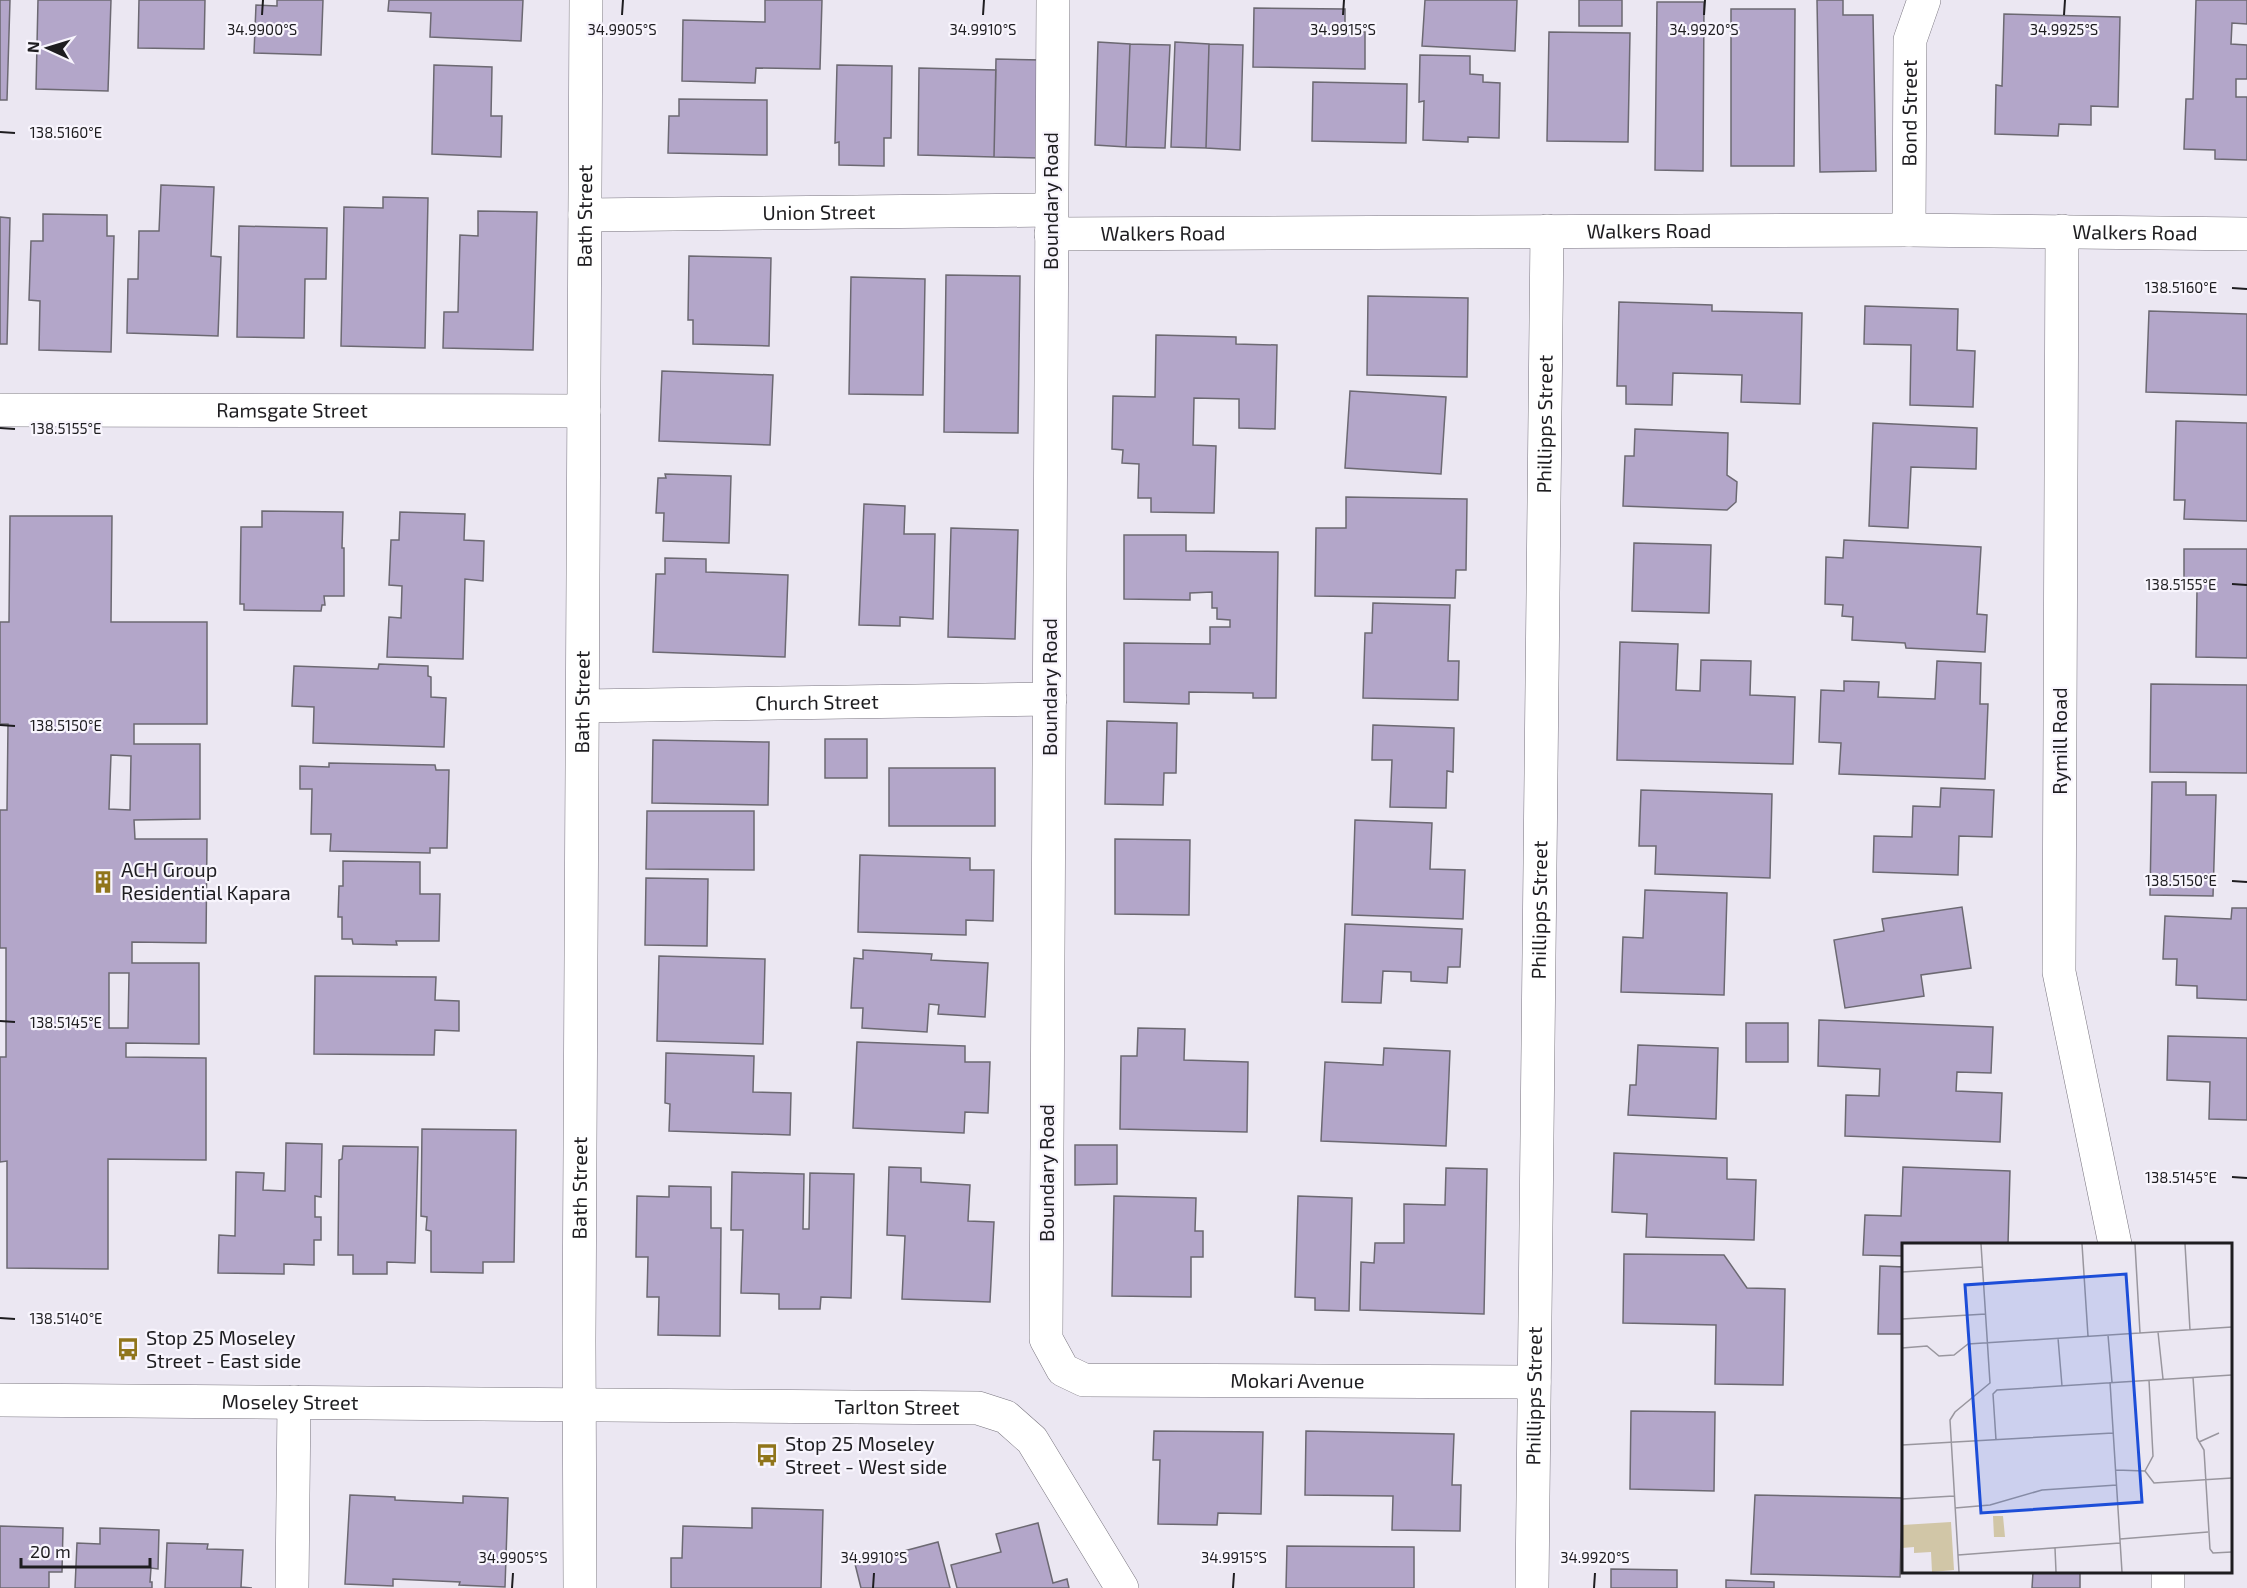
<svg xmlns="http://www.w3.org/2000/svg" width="2247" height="1588" viewBox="0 0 2247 1588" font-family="'Exo 2',sans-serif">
<rect width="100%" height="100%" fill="#ebe7f2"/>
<!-- building -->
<path fill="#b3a6c9" stroke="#6c6972" stroke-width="1.5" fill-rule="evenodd" d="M0,0H10L7,100H0Z
M38,0H111L108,91L36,89Z
M139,0H205L204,49L138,48Z
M277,0H323L321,55L254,53L256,5L277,6Z
M389,0H523L521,41L430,37L431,13L388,11Z
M765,0H822L820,69L756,68L755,83L682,81L683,20L765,22Z
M1425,0H1517L1515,51L1422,46Z
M1579,0H1622V26H1579Z
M1817,0H1843V15H1873L1876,171L1820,172Z
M2196,0H2247V24L2232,23L2231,44L2247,45V79H2236V97H2247V160L2215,159V150L2184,149L2186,99H2193Z
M1657,2H1704L1703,171L1655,170Z
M1254,8L1345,9V32H1365V69L1253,67Z
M1731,9H1795L1794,166H1731Z
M2004,14L2120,17L2118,107L2091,106V125L2059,124L2058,136L1995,134L1996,85L2002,86Z
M1549,32L1630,33L1628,142L1547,141Z
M1098,42L1130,44L1126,147L1095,145Z
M1175,42L1209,44L1206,148L1171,147Z
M1130,44L1170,45L1165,148L1126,147Z
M1209,44L1243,45L1240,150L1206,148Z
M1420,55L1470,56V74L1483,75V82L1500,83L1499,138L1468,137V142L1423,140L1424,101L1419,102Z
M996,59L1042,60L1040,158L994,157Z
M434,65L492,67L491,116H502L501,157L432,154Z
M837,65L892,66L891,138H884V166L839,165V142L835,143Z
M919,68L996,70L994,157L918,155Z
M1313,82L1407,84L1406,143L1312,141Z
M679,99L767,100V155L668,153L669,116H679Z
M161,185L214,187L211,256L221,257L218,336L127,333L128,279H138L139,231H159Z
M383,197L428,198L425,348L341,346L344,207L383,208Z
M478,211L537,212L533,350L443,348L444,312H458L460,235L478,236Z
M43,214L107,215V236H114L111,352L39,350L40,301L29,300L31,241H43Z
M0,217L10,218L7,344H0Z
M239,226L327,228L326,279H305L304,338L237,337Z
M689,256L771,258L769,346L693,344V320H688Z
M946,275L1020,276L1018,433L944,432Z
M851,277L925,279L923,395L849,394Z
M1368,296L1468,298L1467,377L1367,375Z
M1619,302L1712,305V311L1802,313L1800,404L1741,402L1742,375L1673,373L1672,405L1626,404V386H1617Z
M1865,306L1958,309L1957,350L1975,351L1973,407L1910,405L1911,345L1864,344Z
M2149,311L2247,314V395L2146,392Z
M1156,335L1236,337V344L1277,345L1275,429L1239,428V399L1194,398L1193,445L1216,446L1214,513L1151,512V498H1138L1139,464L1122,463L1123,450L1112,449L1113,396L1155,397Z
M662,371L773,375L770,445L659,441Z
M1350,391L1446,397L1441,474L1345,468Z
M2176,421L2247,423V521L2184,519L2185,500H2174Z
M1873,423L1977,428L1976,469L1911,467L1908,528L1869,526Z
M1635,429L1728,433L1727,475L1737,482L1736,502L1727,510L1623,506L1625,456H1634Z
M665,474L731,476L729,543L663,541L664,513H656L658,478H666Z
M1346,497L1467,499L1466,570H1456L1455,598L1315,596L1316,528H1346Z
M864,504L905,506L904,534H935L933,619L900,617V626L859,625Z
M262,511L343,512L342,548H344V596H324L325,605H322L321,611L244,610V604H240L241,527H262Z
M400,512L465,514L464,540L484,541L483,581L465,579L463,659L387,657L389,617L401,618L402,586L389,585L391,540H399Z
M10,516H112L111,622H207V724H134V744H200V819L134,820L135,839H207L206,943L132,942V963H199V1044L126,1043V1057L206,1058V1160L108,1159V1269L7,1268V1161L0,1162V1057H6V948H0V810H7L8,724H0V622H9ZM111,755L131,756L130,810L109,809ZM109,973H129L128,1028H109Z
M951,528L1018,530L1015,639L948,637Z
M1124,535H1186V551L1278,552L1276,698H1253V693L1189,692V704L1124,702V643L1210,644V627H1230V620L1217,619V608H1212V592L1190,593V600L1124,599Z
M1844,540L1981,547L1977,614L1987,615L1985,652L1906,648L1905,643L1852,640L1853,617L1842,616L1843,605L1825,604L1826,557L1843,558Z
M1634,543L1711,545L1709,613L1632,611Z
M2184,549H2247V658L2196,657L2197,590H2184Z
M665,558L706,559V572L788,575L785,657L653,652L656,574H665Z
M1373,603L1450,605L1448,661H1459L1458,700L1363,698L1365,633H1372Z
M1620,642L1678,644L1676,690L1700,691L1701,660L1751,661L1750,695L1795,697L1793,764L1617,760Z
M1937,661L1981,663L1980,704H1988L1985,779L1839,774L1841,743L1819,742L1821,690L1844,691V681L1879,682L1878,697L1935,699Z
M379,664L428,666V676L431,677V697L446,698L444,747L313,743L314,707L292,706L294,666L378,669Z
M2151,684L2247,685V773L2150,772Z
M1107,721L1177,723L1176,773H1164L1163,805L1105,804Z
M1373,725L1454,728L1453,772L1447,771L1446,808L1390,807L1392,760H1372Z
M825,739H867V778H825Z
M653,740L769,742L768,805L652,803Z
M329,763L435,765L436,770H449L447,848H430V853L330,851L331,834H311L312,789H300V766L329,767Z
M889,768H995V826H889Z
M2152,782H2186V795H2216L2213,896L2150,895Z
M1941,788L1994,790L1992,837L1959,836L1958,875L1873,872L1874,836L1912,837L1913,806L1940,807Z
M1641,790L1772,794L1770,878L1655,874L1656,846H1639Z
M647,811H754V870L646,869Z
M1355,820L1432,823L1430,869L1465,870L1463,919L1352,915Z
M1115,839L1190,840L1189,915L1115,914Z
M860,855L970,858V870H994L993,921L966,920V935L858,932Z
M343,861L420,862V894H440L439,941H396L397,945L353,944L352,939H342V917H338L339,886H343Z
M646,878L708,879L707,946L645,945Z
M1645,890L1727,893L1724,995L1621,992L1623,937L1643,938Z
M1962,907L1971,968L1921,975L1924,996L1845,1008L1834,940L1884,931L1882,919Z
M2232,908H2247V1000L2197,998V986L2176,985L2177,959H2163L2165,916L2231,919Z
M1345,924L1462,929L1460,967H1448L1447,983L1411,981V972L1383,971L1381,1003L1342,1002Z
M863,950L932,954L931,960L988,963L985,1017L938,1014L939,1005L929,1004L927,1032L862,1028L863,1008H851L854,958L863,959Z
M659,956L765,959L763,1044L657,1041Z
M315,976L436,977L435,1000L459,1001V1031L435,1030L434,1055L314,1054Z
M1819,1020L1993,1027L1991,1073L1957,1072L1956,1091L2002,1093L2000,1142L1845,1136L1846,1095L1879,1096L1880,1069L1818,1066Z
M1746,1023H1788V1062H1746Z
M1138,1028L1185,1029L1184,1060L1248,1062L1247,1132L1120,1129L1121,1056H1137Z
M2168,1036L2247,1038V1120L2209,1119L2210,1082L2167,1080Z
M857,1042L965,1046V1062H990L988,1113L965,1112L964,1133L853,1128Z
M1638,1045L1718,1048L1716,1119L1628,1115L1630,1085H1636Z
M1384,1048L1450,1051L1446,1146L1321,1141L1325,1062L1383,1065Z
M666,1053L754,1056L753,1092L791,1093L790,1135L669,1131L670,1104L665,1103Z
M422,1129L516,1130L514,1262H483V1273L431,1272V1231L426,1230L427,1217L421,1216Z
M286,1143L322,1144L321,1197L315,1196V1217H321V1240H314V1265L284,1264V1274L218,1273L219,1235L235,1236L236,1172L264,1173L263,1190L285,1191Z
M1075,1145H1117V1184L1075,1185Z
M343,1146L418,1147L415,1263L387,1262V1274H353V1255H338L339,1160L342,1159Z
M1614,1153L1727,1158V1179L1756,1180L1754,1240L1646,1237L1647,1214L1612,1212Z
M889,1167L921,1168V1182L970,1185L968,1221L994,1222L990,1302L902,1299L905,1236L887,1235Z
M1903,1167L2010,1171L2008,1244H1904V1256L1863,1255L1865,1215L1901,1216Z
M1446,1168L1487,1169L1484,1314L1360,1310L1361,1262L1374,1263L1375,1243H1404V1204L1445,1205Z
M732,1172L804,1174L803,1229H809L810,1173L854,1174L851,1298L821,1297L820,1309H779V1294L741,1293L743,1230H731Z
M669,1186L711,1187V1228H721L720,1336L658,1335L659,1297H647L648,1257H636L637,1196L669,1197Z
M1114,1196L1196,1198L1195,1231H1203V1257H1191V1297L1112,1296Z
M1298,1196L1352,1198L1349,1311L1315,1310V1298L1295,1297Z
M1624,1254L1724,1255L1747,1288L1785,1289L1783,1385L1715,1384L1716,1325L1623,1323Z
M1880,1266L1904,1267V1334H1878Z
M1631,1411L1715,1412L1714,1491L1630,1489Z
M1154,1431L1263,1432L1261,1514L1218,1513L1217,1525L1158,1524L1160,1460H1153Z
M1306,1431L1454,1434L1452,1485H1461L1460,1531L1392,1530L1393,1496L1305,1495Z
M350,1495L395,1497V1500L463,1503V1496L508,1498L505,1587L459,1585L460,1582L393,1579V1586L345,1584Z
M1755,1495L1902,1498L1900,1577L1751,1574Z
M752,1508L823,1510L821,1588H671V1558H682L683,1526L752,1528Z
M1038,1523L1053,1583L1067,1579L1069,1588H957L951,1565L1001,1552L996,1534Z
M0,1526L63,1528L62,1572H49V1588H0Z
M100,1528L159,1530L158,1569L151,1568L150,1582H152V1588H75L77,1543L100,1544Z
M938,1542L950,1588H861L855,1564Z
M167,1543L208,1544L207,1549L243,1550L241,1587L252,1588H165Z
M1287,1546L1414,1547V1588H1286Z
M1611,1569L1677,1570V1588H1611Z
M2033,1572H2080V1588H2032Z
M1726,1580L1774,1582V1588H1726Z"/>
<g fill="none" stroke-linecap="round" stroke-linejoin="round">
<!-- street casing -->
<g stroke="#79757f" stroke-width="34">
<g id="street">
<path id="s1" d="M1053,0L1046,1339L1063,1370L1084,1380L1534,1382"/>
<path id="s2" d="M585,215L1051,210"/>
<path id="s3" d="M1909,230L1910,40L1924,0"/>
<path d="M2062,231L2059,972L2115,1244"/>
<path id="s4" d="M1051,234L1909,230L2247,234"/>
<path id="s5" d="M0,410L584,411"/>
<path id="s6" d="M583,706L1050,699"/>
<path d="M2168,1572V1588"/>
<path d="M292,1588L294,1402"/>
<path id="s7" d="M580,1588L579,1341L586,0"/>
<path id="s8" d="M1532,1588L1547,231"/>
</g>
</g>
<!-- secondary casing -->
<g stroke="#79757f" stroke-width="34">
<g id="secondary">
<path id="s9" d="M0,1400L978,1408L1006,1417L1032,1440L1122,1588"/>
</g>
</g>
<!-- street -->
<use href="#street" stroke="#fff" stroke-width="33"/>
<!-- secondary -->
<use href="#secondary" stroke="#fff" stroke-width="33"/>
</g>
<!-- ticks -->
<path fill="none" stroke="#1e1d20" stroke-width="2" d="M262,15L263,0M622,15L623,0M983,15L984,0M1343,15L1344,0M1704,15L1705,0M2064,15L2065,0M0,132L15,133M2232,288L2247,289M0,428L15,429M2232,584L2247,585M0,725L15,726M2232,881L2247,882M0,1021L15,1022M2232,1177L2247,1178M0,1318L15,1319M512,1588L513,1573M873,1588L874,1573M1233,1588L1234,1573M1594,1588L1595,1573"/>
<!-- icons -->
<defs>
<g id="building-bare" transform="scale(1.8)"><path d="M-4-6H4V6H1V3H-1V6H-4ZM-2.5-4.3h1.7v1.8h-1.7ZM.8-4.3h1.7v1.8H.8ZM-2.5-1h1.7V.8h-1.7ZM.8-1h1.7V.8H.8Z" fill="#90751b" stroke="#f8f5fd" stroke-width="2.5" paint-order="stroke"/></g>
<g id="bus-bare" transform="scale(1.8)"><path d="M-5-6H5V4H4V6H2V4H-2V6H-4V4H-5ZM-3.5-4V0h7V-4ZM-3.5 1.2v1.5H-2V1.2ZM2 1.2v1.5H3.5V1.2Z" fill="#90751b" stroke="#f8f5fd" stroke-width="2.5" paint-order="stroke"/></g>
</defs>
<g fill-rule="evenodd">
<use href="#building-bare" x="103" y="882"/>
<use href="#bus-bare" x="128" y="1349"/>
<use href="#bus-bare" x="767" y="1455"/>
</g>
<g text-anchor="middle" stroke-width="4.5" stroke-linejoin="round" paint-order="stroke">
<!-- street labels -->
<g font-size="20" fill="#1e1d20" stroke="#f8f5fd">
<text dy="7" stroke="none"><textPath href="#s3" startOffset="117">Bond Street</textPath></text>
<text transform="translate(1051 201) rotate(-90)" y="7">Boundary Road</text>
<text dy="7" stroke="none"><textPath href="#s2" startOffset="234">Union Street</textPath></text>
<text dy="7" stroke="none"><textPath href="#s7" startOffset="1372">Bath Street</textPath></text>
<text dy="7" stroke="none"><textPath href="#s4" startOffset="598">Walkers Road</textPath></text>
<text dy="7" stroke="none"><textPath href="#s4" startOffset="1084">Walkers Road</textPath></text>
<text dy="7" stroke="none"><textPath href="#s4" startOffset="112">Walkers Road</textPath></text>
<text dy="7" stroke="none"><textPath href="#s5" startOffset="292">Ramsgate Street</textPath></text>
<text dy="7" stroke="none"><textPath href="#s8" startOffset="1164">Phillipps Street</textPath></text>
<text transform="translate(1050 687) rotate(-90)" y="7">Boundary Road</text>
<text dy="7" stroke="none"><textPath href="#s7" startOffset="886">Bath Street</textPath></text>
<text dy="7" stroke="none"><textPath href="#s6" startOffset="234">Church Street</textPath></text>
<text transform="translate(2060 741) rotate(-90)" y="7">Rymill Road</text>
<text dy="7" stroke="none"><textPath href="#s8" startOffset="678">Phillipps Street</textPath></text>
<text transform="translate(1047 1173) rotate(-90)" y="7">Boundary Road</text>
<text dy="7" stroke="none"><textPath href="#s7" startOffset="400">Bath Street</textPath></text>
<text dy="7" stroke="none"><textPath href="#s1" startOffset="1611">Mokari Avenue</textPath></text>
<text dy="7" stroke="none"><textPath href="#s8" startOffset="192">Phillipps Street</textPath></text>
<text dy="7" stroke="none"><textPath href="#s9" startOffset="290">Moseley Street</textPath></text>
<text dy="7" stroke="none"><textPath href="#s9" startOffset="897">Tarlton Street</textPath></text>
</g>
<!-- poi labels -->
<g font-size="20" fill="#1e1d20" stroke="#f8f5fd" text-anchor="start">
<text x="121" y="877">ACH Group<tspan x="121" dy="23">Residential Kapara</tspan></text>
<text x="146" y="1345">Stop 25 Moseley<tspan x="146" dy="23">Street - East side</tspan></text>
<text x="785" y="1451">Stop 25 Moseley<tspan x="785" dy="23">Street - West side</tspan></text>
</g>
</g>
<!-- overview -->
<g transform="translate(1902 1243)">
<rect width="330" height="330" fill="#ebe7f2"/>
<path d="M49,279L52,327L30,329L29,309L12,310V304L0,305V282Z" fill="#d1c6a7"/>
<path d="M91,273H101L103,294H92ZM37,301H48L49,322H38Z" fill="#d1c6a7"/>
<path fill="none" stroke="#99969e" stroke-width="1.5" d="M180,1L186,93M233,1L238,90M283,1L288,87M0,29L81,24M0,76L84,71M256,89L261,136M206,92L210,139M156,95L160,143M0,105L25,103L37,113L52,112L66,101L330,84M291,134L295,195L302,207L308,306L311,310L330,309M208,139L220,329M94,197L91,151L95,147L330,132M297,199L317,190M0,202L211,190M214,227L243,228L252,240L330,235M243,228L251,213L247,137M0,256L52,253M53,265L88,262L140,247L215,242M218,296L306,289M153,305L154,329M56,312L218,300M57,329L48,177L53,169L88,140L79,1"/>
<path fill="#1d4ed8" fill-opacity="0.15" stroke="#1d4ed8" stroke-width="3" d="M224,31L240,259L79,270L63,42Z"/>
<rect width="330" height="330" fill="none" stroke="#1e1d20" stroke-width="3"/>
</g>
<g font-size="15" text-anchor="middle" fill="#1e1d20" stroke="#f8f5fd" stroke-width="4.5" stroke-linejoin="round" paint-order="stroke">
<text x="262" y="35">34.9900°S</text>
<text x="622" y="35">34.9905°S</text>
<text x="983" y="35">34.9910°S</text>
<text x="1343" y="35">34.9915°S</text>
<text x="1704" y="35">34.9920°S</text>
<text x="2064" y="35">34.9925°S</text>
<text x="66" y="138">138.5160°E</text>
<text x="2181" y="293">138.5160°E</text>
<text x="66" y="434">138.5155°E</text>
<text x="2181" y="590">138.5155°E</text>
<text x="66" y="731">138.5150°E</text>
<text x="2181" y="886">138.5150°E</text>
<text x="66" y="1028">138.5145°E</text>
<text x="2181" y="1183">138.5145°E</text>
<text x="66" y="1324">138.5140°E</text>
<text x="513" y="1563">34.9905°S</text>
<text x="874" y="1563">34.9910°S</text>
<text x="1234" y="1563">34.9915°S</text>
<text x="1595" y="1563">34.9920°S</text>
</g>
<!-- north arrow -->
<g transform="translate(48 48) rotate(274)" stroke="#f8f5fd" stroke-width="4.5" paint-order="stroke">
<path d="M0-4.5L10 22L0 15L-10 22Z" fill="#1e1d20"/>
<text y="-9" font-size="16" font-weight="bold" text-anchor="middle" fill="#1e1d20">N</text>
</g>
<!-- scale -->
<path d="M21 1558v9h129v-9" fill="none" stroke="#1e1d20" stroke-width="3"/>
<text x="30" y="1558" font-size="18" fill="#1e1d20" stroke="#f8f5fd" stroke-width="4.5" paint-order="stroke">20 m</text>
</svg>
